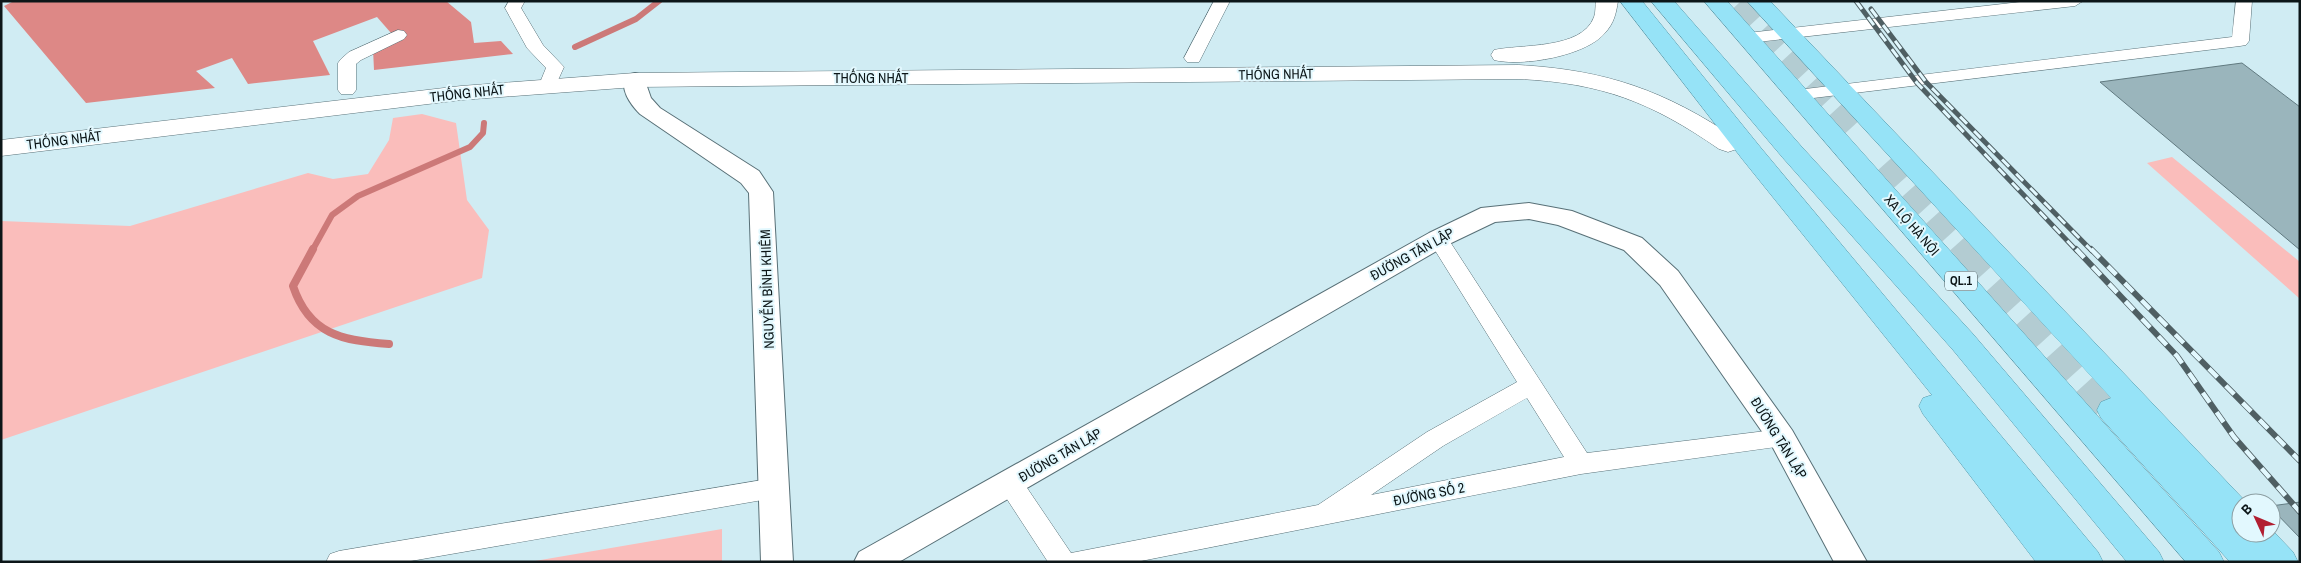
<svg xmlns="http://www.w3.org/2000/svg" width="2301" height="563" viewBox="0 0 2301 563" font-family="'Archivo Narrow',sans-serif">
<rect width="100%" height="100%" fill="#d0ecf3"/>
<!-- green -->
<path fill="#fabdbb" d="M422,114L456,123L467,200L489,230L482,278L1,440V221L130,226L308,173L333,179L368,174L389,140L393,118Z
M2172,157L2300,262V299L2147,163Z
M722,529V562H529Z"/>
<!-- forest -->
<path fill="#dd8886" d="M14,1H446L471,22L474,43L501,41L513,54L374,70L373,49L398,41L377,17L313,41L330,75L248,84L232,58L196,71L215,88L86,103L4,6Z"/>
<g fill="none" stroke-linecap="round" stroke-linejoin="round">
<!-- stream-far1 -->
<path stroke="#cc7978" stroke-width="6" d="M575,47L636,19L659,1
M312,251L332,215L358,196L470,147L483,133L484,123"/>
<!-- stream -->
<path stroke="#cc7978" stroke-width="8" d="M313,249L293,286C309,334 342,341 389,344"/>
</g>
<!-- building -->
<path fill="#9ab5bc" stroke="#617a80" d="M2242,63L2300,107V250L2100,82Z
M2300,502V538L2271,508V506Z"/>
<g fill="none" stroke-linecap="round" stroke-linejoin="round">
<!-- trunk-tunnel-far1 -->
<path stroke="#b3ccd2" stroke-width="24" stroke-dasharray="24 12" stroke-linecap="butt" d="M1740,2L1859,131
M1887,162L1967,251"/>
<!-- trunk-tunnel -->
<path stroke="#b3ccd2" stroke-width="30" stroke-dasharray="30 15" stroke-linecap="butt" d="M1966,249L2112,410"/>
<!-- minor casing -->
<g stroke="#587077" stroke-width="1">
<path id="minor" d="M509,1H525L521,8L543,45L564,67L554,89H542L539,85L546,68L527,48L505,8Z
M1214,1H1230L1199,62H1187L1184,58Z
M2029,1H2083L2075,6L1748,43L1742,42L1739,38L1742,34L1748,33Z
M2236,1H2252L2249,41L2246,45L2240,46L1797,100L1791,99L1788,95L1791,91L1797,90L2232,37Z
M398,30L404,31L407,35L404,39L361,60L356,64V90L353,94H341L338,90V63L341,59L349,52Z
M1438,232L1445,234L1587,453L1782,429L1790,431L1794,438L1790,445L1581,474L1136,562H1048L1001,490L998,483L1001,476L1010,473L1019,476L1071,553L1318,505L1427,432L1517,382L1428,239L1431,234ZM1527,398L1564,457L1371,495L1443,446Z
M774,478L783,481L786,488L783,495L774,498L405,562H326L330,554L339,551Z"/>
</g>
<!-- tertiary casing -->
<g stroke="#587077" stroke-width="2">
<path id="tertiary" d="M635,73L643,75L651,98L660,108L759,171L773,192L793,562H761L749,193L741,183L640,114C631,105 618,88 627,75Z
M1529,203L1572,211L1642,238L1678,271L1792,430L1867,562H1834L1772,446L1660,285L1624,250L1558,225L1529,219L1495,222L1447,245L899,562H854L859,552L1429,233L1481,208Z"/>
</g>
<!-- secondary casing -->
<g stroke="#587077" stroke-width="1">
<path id="secondary" d="M1596,1H1618C1616,14 1614,23 1605,33C1586,56 1522,67 1494,60L1491,55L1494,50C1520,44 1582,50 1594,17C1596,12 1595,6 1596,1Z
M1519,65C1606,70 1664,90 1737,139L1740,144L1737,149L1728,152L1719,149C1651,102 1602,83 1519,79L635,87L461,100L1,156V140L461,86L635,73Z"/>
</g>
<!-- trunk casing -->
<g stroke="#5497a8" stroke-width="1">
<path id="trunk" d="M1620,1H1642L1761,148L2098,552L2103,562H2036L1923,414L1919,406L1923,398L1932,395L1743,160Z
M1651,1H1674L1801,146L1973,334L2159,552L2164,562H2127L1953,350L1783,158Z
M1704,1H1727L2219,552L2224,562H2186Z
M1747,1H1770L2247,503H2241V533H2271V529L2293,552L2298,562H2230L2101,418L2097,410L2101,402L2111,398Z"/>
</g>
<!-- minor -->
<use href="#minor" fill="#fff" fill-rule="evenodd"/>
<!-- tertiary -->
<use href="#tertiary" fill="#fff" fill-rule="evenodd"/>
<!-- secondary -->
<use href="#secondary" fill="#fff" fill-rule="evenodd"/>
<!-- trunk -->
<use href="#trunk" fill="#96e3f7" fill-rule="evenodd"/>
<!-- rail-far1 casing -->
<g stroke="#4f5f63" stroke-width="5">
<path id="rail-far1" d="M1856,1L1917,83L2077,251
M1871,9L1926,82L2092,251"/>
</g>
<!-- rail casing -->
<g stroke="#4f5f63" stroke-width="6">
<path id="rail" d="M2076,249L2177,356L2234,437L2300,512
M2091,249L2300,461"/>
</g>
<!-- rail-far1 -->
<use href="#rail-far1" stroke="#e2f8fe" stroke-width="3" stroke-dasharray="10" stroke-linecap="butt"/>
<!-- rail -->
<use href="#rail" stroke="#e2f8fe" stroke-width="4.5" stroke-dasharray="12" stroke-linecap="butt"/>
</g>
<g text-anchor="middle" stroke-width="4" stroke-linejoin="round" paint-order="stroke">
<!-- shield labels -->
<rect fill="#e2f8fe" stroke="#4c5a5d" stroke-width="1" x="1945" y="271.5" width="32" height="19" rx="4"/>
<g font-size="12" font-weight="bold" fill="#0c1618">
<text x="1961" y="285">QL.1</text>
</g>
<!-- street labels -->
<g font-size="14" fill="#0c1618" stroke="#e2f8fe">
<text transform="translate(1276 74) rotate(-1)" y="5">THỐNG NHẤT</text>
<text x="871" y="83">THỐNG NHẤT</text>
<text transform="translate(467 93) rotate(-6)" y="5">THỐNG NHẤT</text>
<text transform="translate(64 140) rotate(-7)" y="5">THỐNG NHẤT</text>
<text transform="translate(1912 225) rotate(49)" y="5">XA LỘ HÀ NỘI</text>
<text transform="translate(1412 254) rotate(-29)" y="5">ĐƯỜNG TÂN LẬP</text>
<text transform="translate(767 289) rotate(-92)" y="5">NGUYỄN BỈNH KHIÊM</text>
<text transform="translate(1779 438) rotate(58)" y="5">ĐƯỜNG TÂN LẬP</text>
<text transform="translate(1060 455) rotate(-30)" y="5">ĐƯỜNG TÂN LẬP</text>
<text transform="translate(1429 494) rotate(-11)" y="5">ĐƯỜNG SỐ 2</text>
</g>
</g>
<!-- border -->
<rect width="2301" height="563" fill="none" stroke="#0c1618" stroke-width="5"/>
<!-- north arrow -->
<g transform="translate(2256 518) rotate(314)"><circle r="24" fill="#e2f8fe" stroke="#8c9ea2"/>
<path d="M0-4L9 19L0 12L-9 19Z" fill="#b11f31"/>
<text y="-8" font-size="14" font-weight="bold" text-anchor="middle" fill="#0c1618">B</text>
</g>
</svg>
